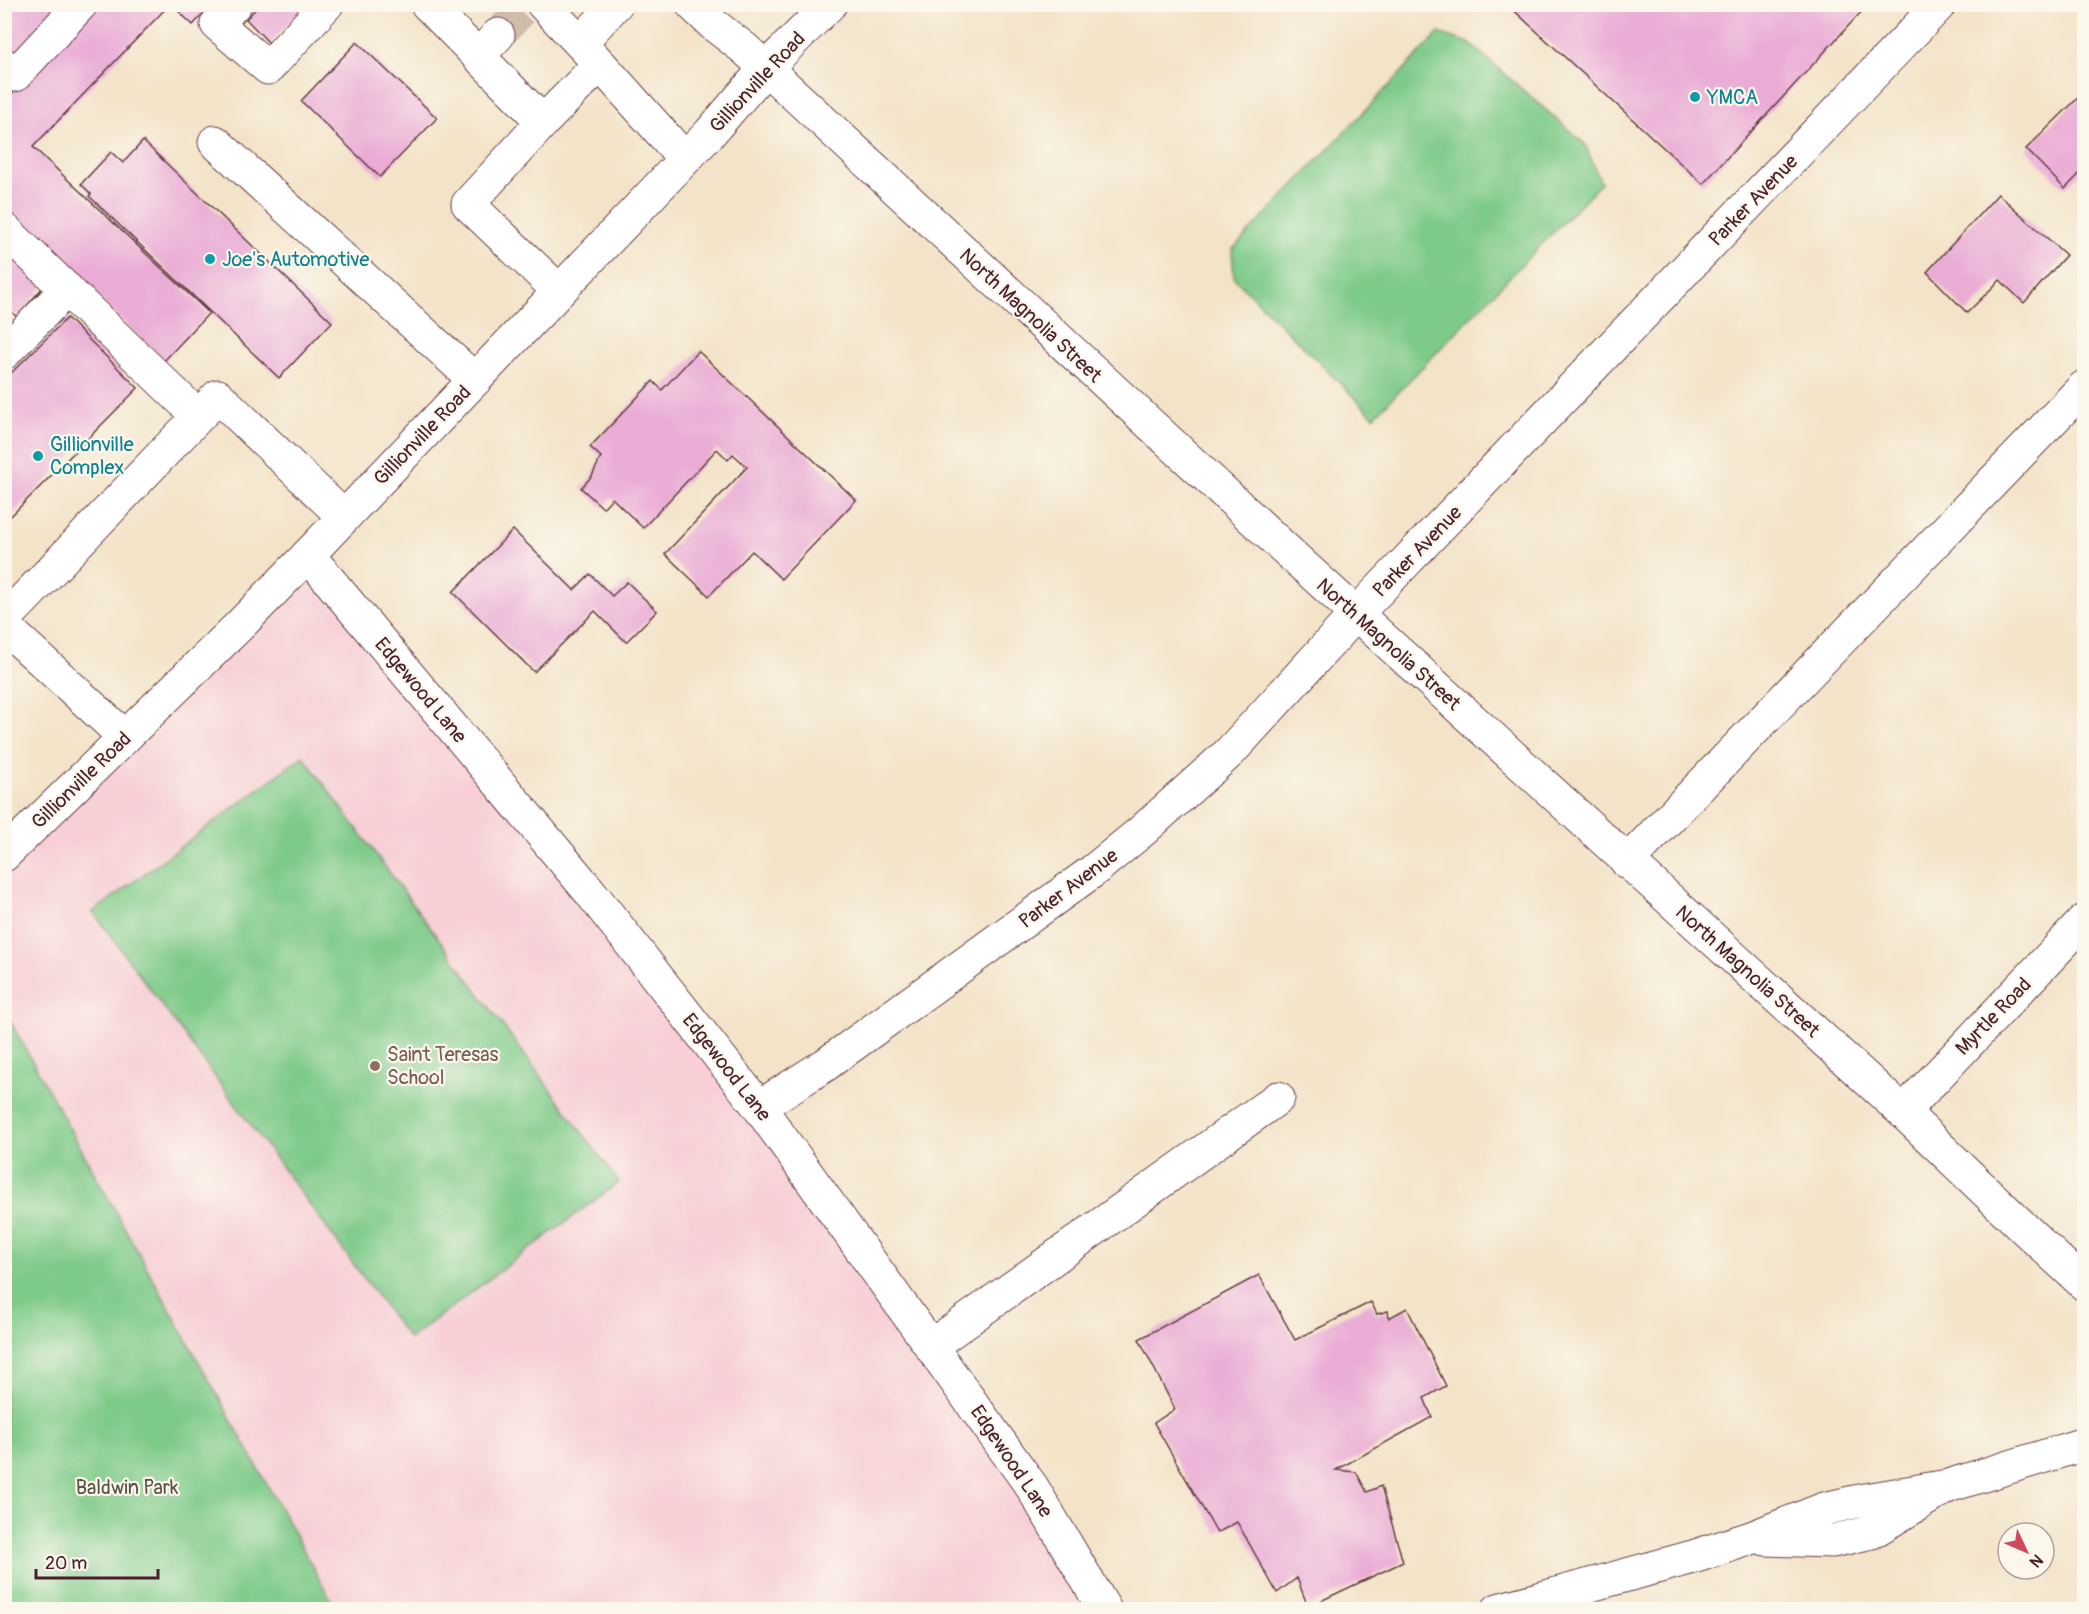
<svg xmlns="http://www.w3.org/2000/svg" width="2089" height="1614" viewBox="0 0 2089 1614" font-family="Pangolin,sans-serif">
<rect width="100%" height="100%" fill="#fbf7ec"/>
<filter id="ink" filterUnits="userSpaceOnUse"><feTurbulence type="fractalNoise" baseFrequency=".0167" numOctaves="2"/><feDisplacementMap in="SourceGraphic" scale="12" xChannelSelector="R" yChannelSelector="G"/><feConvolveMatrix kernelMatrix="1 2 1 2 8 2 1 2 1" color-interpolation-filters="sRGB"/></filter>
<filter id="wash" filterUnits="userSpaceOnUse"><feTurbulence type="fractalNoise" baseFrequency=".008" numOctaves="4" result="noise"/><feDisplacementMap in="SourceGraphic" scale="24" xChannelSelector="R" yChannelSelector="G"/><feGaussianBlur stdDeviation="1.35" result="paint"/><feColorMatrix in="noise" values="0 0 0 0 0 0 0 0 0 0 0 0 0 0 0 0 0 1.4 0 .05"/><feComposite in="paint" operator="in"/></filter>
<g filter="url(#wash)">
<rect width="100%" height="100%" fill="#f3e3c8"/>
<!-- built -->
<path fill="#f7cfd5" d="M308,563L759,1120L1023,1486L1093,1609H336L5,1012L4,863Z"/>
<!-- green -->
<path fill="#7eca89" stroke="#64745a" stroke-width="1.5" d="M1439,33L1469,43L1585,144L1601,183L1374,417L1234,278L1232,250Z
M303,756L619,1182L409,1339L93,912Z
M4,1012H5L336,1609H5Z"/>
<g id="blocks">
<!-- building -->
<path fill="#eaacd5" d="M4,4H68L17,59L4,47Z
M98,4H170L33,147L209,313L164,361L4,208V86L12,94Z
M171,4H212L193,25Z
M260,4H307L270,44L246,19Z
M1507,4H1858L1863,10L1703,184Z
M357,42L437,118L380,177L301,101Z
M2084,92V169L2065,189L2026,149Z
M143,141L332,322L279,378L89,196L91,194L81,184L111,152L123,163Z
M1998,194L2066,255L2024,303L2000,280L1967,313L1927,272Z
M4,248L44,286L17,317L4,305Z
M67,318L138,388L4,523V380Z
M698,351L856,500L781,579L752,551L709,596L665,554L747,467L733,454L728,460L717,449L643,528L612,498L603,508L581,488L592,476L601,457L590,447L653,381L662,390Z
M513,530L574,590L590,574L612,596L627,582L657,611L626,642L595,611L534,672L453,592Z
M1259,1275L1295,1340L1371,1302L1377,1314L1388,1311L1389,1318L1407,1308L1446,1386L1424,1398L1432,1417L1336,1470L1356,1472L1367,1492L1381,1486L1403,1562L1308,1607L1297,1578L1277,1593L1237,1522L1217,1533L1154,1423L1175,1409L1139,1339Z"/>
</g>
</g>
<g filter="url(#ink)">
<use href="#blocks" fill-opacity="0" stroke="#633c43" stroke-width="1.5"/>
<g fill="none" stroke-linecap="round" stroke-linejoin="round">
<!-- minor-tunnel -->
<path stroke="#d1bca9" stroke-width="33" stroke-dasharray="33 16" stroke-linecap="butt" d="M498,35L527,5"/>
<!-- minor casing -->
<g stroke="#633c43" stroke-width="35">
<path id="minor" d="M235,4L217,24L268,68L327,4
M427,4L543,122
M543,4L600,64
M692,4L714,25L745,49L1296,559L1903,1112L2027,1231L2084,1284
M580,43L616,4
M478,56L498,35
M4,65L15,75L81,4
M215,142L475,380
M4,229L198,416
M559,291L468,204L543,122L600,64L685,159
M4,353L67,289
M308,555L591,893L759,1107L1032,1487L1105,1610
M4,620L218,396L344,517
M4,626L125,737
M1627,862L2084,387
M759,1107L825,1065L1093,871L1142,831L1230,752L1356,614L1940,4
M1903,1112L2084,921
M931,1346L1278,1098
M1765,1539L1833,1541L1872,1532L1948,1486L2084,1444
M1498,1610L1693,1557L1751,1538L1824,1509L1854,1502L1948,1486"/>
</g>
<!-- major casing -->
<g stroke="#633c43" stroke-width="35">
<path id="major" d="M4,855L241,624L308,555L709,134L765,69L830,4"/>
</g>
<!-- minor -->
<use href="#minor" stroke="#fff" stroke-width="33"/>
<!-- major -->
<use href="#major" stroke="#fff" stroke-width="33"/>
</g>
</g>
<!-- markers -->
<g fill="#0f9aa8" stroke="#fbf7ec" stroke-width="2">
<circle cx="1695" cy="97" r="6"/>
<circle cx="210" cy="259" r="6"/>
<circle cx="38" cy="456" r="6"/>
</g>
<circle fill="#8d6e63" stroke="#fbf7ec" stroke-width="2" cx="375" cy="1066" r="6"/>
<g text-anchor="middle" stroke-width="4.5" stroke-linejoin="round" paint-order="stroke">
<!-- street labels -->
<g font-size="20" fill="#4a1f2b" stroke="#fbf7ec">
<text transform="translate(757 82) rotate(-47)" y="7">Gillionville Road</text>
<text transform="translate(1753 200) rotate(-46)" y="7">Parker Avenue</text>
<text transform="translate(1031 315) rotate(43)" y="7">North Magnolia Street</text>
<text transform="translate(422 435) rotate(-46)" y="7">Gillionville Road</text>
<text transform="translate(1417 551) rotate(-46)" y="7">Parker Avenue</text>
<text transform="translate(1389 644) rotate(42)" y="7">North Magnolia Street</text>
<text transform="translate(421 690) rotate(50)" y="7">Edgewood Lane</text>
<text transform="translate(81 780) rotate(-44)" y="7">Gillionville Road</text>
<text transform="translate(1068 888) rotate(-37)" y="7">Parker Avenue</text>
<text transform="translate(1748 971) rotate(42)" y="7">North Magnolia Street</text>
<text transform="translate(1993 1016) rotate(-46)" y="7">Myrtle Road</text>
<text transform="translate(727 1067) rotate(52)" y="7">Edgewood Lane</text>
<text transform="translate(1012 1461) rotate(56)" y="7">Edgewood Lane</text>
</g>
<!-- culture labels -->
<g font-size="20" fill="#0d838f" stroke="#fbf7ec" text-anchor="start">
<text x="1707" y="104">YMCA</text>
<text x="222" y="266">Joe's Automotive</text>
<text x="50" y="451">Gillionville<tspan x="50" dy="23">Complex</tspan></text>
</g>
<!-- education labels -->
<g font-size="20" fill="#785e54" stroke="#fbf7ec" text-anchor="start">
<text x="387" y="1061">Saint Teresas<tspan x="387" dy="23">School</tspan></text>
</g>
<!-- park labels -->
<g font-size="20" fill="#5a5247" stroke="#fbf7ec">
<text x="127" y="1494">Baldwin Park</text>
</g>
</g>
<!-- margin -->
<rect width="2089" height="1614" fill="none" stroke="#fbf7ec" stroke-width="24"/>
<!-- north arrow -->
<g transform="translate(2026 1551) rotate(134)"><circle r="28" fill="#fbf7ec" stroke="#b4a19f" stroke-width="1.5"/>
<path d="M0-4.5L10 22L0 15L-10 22Z" fill="#d1495b"/>
<text y="-9" font-size="16" font-weight="bold" text-anchor="middle" fill="#4a1f2b">N</text>
</g>
<!-- scale -->
<path d="M36 1569v9h122v-9" fill="none" stroke="#4a1f2b" stroke-width="3"/>
<text x="45" y="1569" font-size="18" fill="#4a1f2b" stroke="#fbf7ec" stroke-width="4.5" paint-order="stroke">20 m</text>
</svg>
